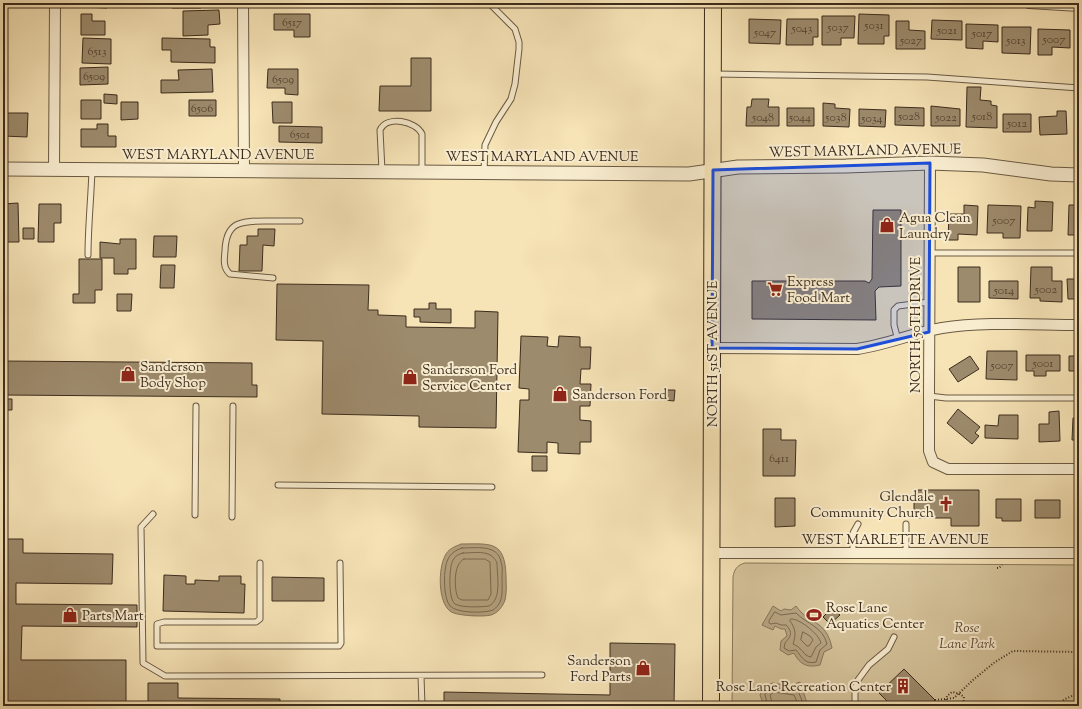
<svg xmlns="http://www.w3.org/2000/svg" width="1082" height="709" viewBox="0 0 1082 709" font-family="'Sorts Mill Goudy',serif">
<rect width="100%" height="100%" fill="#f6e3b6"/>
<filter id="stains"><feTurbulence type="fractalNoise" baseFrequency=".005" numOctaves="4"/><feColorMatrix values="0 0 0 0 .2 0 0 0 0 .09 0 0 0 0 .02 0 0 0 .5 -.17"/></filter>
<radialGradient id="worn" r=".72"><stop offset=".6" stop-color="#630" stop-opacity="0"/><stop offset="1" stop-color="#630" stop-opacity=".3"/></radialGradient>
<!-- green -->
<path fill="#d6c49c" stroke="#89785c" d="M745,563L1079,565V706H732L733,577C734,570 737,565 745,563Z"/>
<!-- water -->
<path fill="#b7a582" stroke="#86755a" d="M461,544C490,544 505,540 506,576C506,584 507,592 505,600C503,606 498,613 491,615C484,617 455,616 450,611C438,602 438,569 445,556C448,549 454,547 461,544Z
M773,606L781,611L784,609L791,610L796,606C809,625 826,619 832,648L824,652L820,665C808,668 800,665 794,653L788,655L780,650L781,641L787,636L785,629H781L775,626L773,630L762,625Z
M800,682L808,706H764L760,695L763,687L773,683L790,686Z"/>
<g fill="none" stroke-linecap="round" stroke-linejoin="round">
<!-- shore -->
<path stroke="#7a6850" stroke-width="1" d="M462,548C476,548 498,544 501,562C503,567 502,573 502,577C502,585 503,595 500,602C498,606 494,611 489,611C480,613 457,613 450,606C443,598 443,568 448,559C451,553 456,550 462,548Z
M463,553C476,553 491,549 497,563C497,576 502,599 489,606C481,607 462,608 455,604C448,599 449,567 453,560C455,556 459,554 463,553Z
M464,559H485L490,562L491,594L488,600H462L458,598C454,589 453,564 464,559Z
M775,612L781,615L796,613C807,624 823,627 827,644L820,650L816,662C805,665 802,657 796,650L789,651L784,648L785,643C790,637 794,633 786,625H781L776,623L771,624L769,623V621Z
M791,619C799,618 819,634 821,643L816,647L811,657C803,656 803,648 793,644C796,635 796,629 790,621Z
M803,632L810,636L813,640L809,646H807L801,640Z
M768,706L765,695L767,690L773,687L790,690L797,688L804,706
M773,706L770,695L774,692L794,695L799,706"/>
</g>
<!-- building -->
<path fill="#9d8b6d" stroke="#3c2c1d" d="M84,3H107V8L84,7Z
M172,3H201V8H172Z
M273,3H304V6H273Z
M219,10L220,24L208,25V35L183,36V11Z
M81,14H92V21H105V35H81Z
M274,14H310V37H294V30H274Z
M859,14L889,15V36H884V44H858Z
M822,16H855L854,38H841V45H822Z
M749,19L781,20L780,44L749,43Z
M787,19H818V37H813V45H786Z
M932,20L962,21V40L931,39Z
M896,21H909V30L925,31V49H896Z
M966,24L998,25V42L983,41V49L966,48Z
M1002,27H1031L1030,54L1002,53Z
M1038,29L1070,30V48L1052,47V55H1038Z
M1077,30H1079V55H1077Z
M83,38L111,39V64L82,63Z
M162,38L210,39V47H215V63L171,62V50H162Z
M411,58H431V111H379L380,86H411Z
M108,67V84L80,85V68Z
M212,69L213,92L161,93V80H179L178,70Z
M268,69H298V95L285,94V88H267Z
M967,87H981L980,100L991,101V105L997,106V128L966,127Z
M104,94L117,95V104L104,103Z
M752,99H769L768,107H779V126H746L747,107H751Z
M81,100H101V119H81Z
M189,100H216V116H189Z
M121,102H138V119L121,120Z
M272,102H292V123H273Z
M823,103L835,104V108L850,109L849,127L823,126Z
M931,106L960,109V126H931Z
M895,107L924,108V126L895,125Z
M787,108H814V126H787Z
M859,109L886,110L885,127L859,126Z
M1075,110H1079V140L1075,139Z
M1057,111H1066L1067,134L1040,135L1039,117L1057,116Z
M3,113H28L27,137L3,136Z
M1003,114H1031V132H1003Z
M97,124H108V136H116V147H81V129H97Z
M279,126L322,127V143L279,142Z
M1035,201L1053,202L1052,231H1027L1028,207L1035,208Z
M18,203L19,242H3V204Z
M39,204H61V223H54V242H38Z
M964,205L978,206L977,235L958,234V240H948L949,214H964Z
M988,205L1021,206L1020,238H1003V233H987Z
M1069,205H1079V235H1068Z
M873,210H901V286L879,287L875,291L876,320L752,319V281H865L869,283L872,279Z
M23,228H34V239H23Z
M258,229H275L274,246L263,245L262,271H239L240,245H247V236H258Z
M154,236H177L176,257H153Z
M120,239H136V269H128V274H114V258H100V242L120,244Z
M79,259H102V290H95V303H73V294H79Z
M161,265H175L174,288H160Z
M958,267H980V302H958Z
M1031,267H1052V281H1062V302L1040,301V298H1030Z
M1067,279H1079V299H1068Z
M989,281H1018V299L989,298Z
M277,284L369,285L368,310H378V315L406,316V327L475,328V311L498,312L496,428L419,427V416L322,414L323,341L276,340Z
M117,294H132L131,311H117Z
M429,303H436V309H451V323L420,322V317H414V309H429Z
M521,336L548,337L547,346L558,347L559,336L580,337V347H591L590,369H581L580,384H591L590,406H580V420L591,421V442H580V454L558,453V443L547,442V453L518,452L520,400H529V389L519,388Z
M987,351H1017V380L986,379Z
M1026,355H1060V371H1046V376H1034V371H1026Z
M970,356L979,369L958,382L949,369Z
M1069,356H1079V377H1076V371H1069Z
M3,361L252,363V385H257V397L3,395Z
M664,390H675L674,401L664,400Z
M3,399H12V410H3Z
M958,409L980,427L975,433L979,436L972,444L947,423Z
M1059,411L1060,441L1039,442V424H1049V412Z
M999,415H1018V439L985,438V425L998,426Z
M1073,418H1079V440H1072Z
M763,429H781V440H796L795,476H763Z
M532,456H547V471H532Z
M914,490H979V526H951V518H914Z
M775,498H795V526L775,527Z
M996,499H1021V521H1002V518H996Z
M1035,500H1060V518H1035Z
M1075,500H1079V520H1075Z
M3,539H23V553L113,554L112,584L16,583V604L137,605V627L22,626L21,660H126V703L101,702L100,706H3Z
M164,575L186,576V584H195V580L219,581V576H241V584H245L244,613L163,611Z
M272,577L324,578V601H272Z
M832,608L840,615L830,624L823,617Z
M610,643L675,644L674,706H444V692L610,695Z
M904,669L935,700L929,706H892L879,693Z
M148,683H178V698L280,699V706H148Z"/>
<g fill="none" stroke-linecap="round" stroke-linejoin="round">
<!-- service casing -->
<g stroke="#6a5a43" stroke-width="7">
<path id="service" d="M714,74L927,77L1079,88
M382,171L380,130C387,115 416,121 422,134V171
M484,172L485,145L496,122L511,99L515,84L519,49V42L515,29L489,3
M929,253H1079
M88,255C88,227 91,199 92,170
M273,278L230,274C223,268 224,260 225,251C226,222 240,221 265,221C277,221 288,221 300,221
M898,340L894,325V310L898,306L929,302
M929,396L946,398H1079
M278,485L492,487
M153,514L141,527L143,663L165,676L542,675
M195,515L196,406
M232,517L233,406
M853,553V533L858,524
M906,553V524
M260,563V619L256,622H164L157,624V646H339L341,643L340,563
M421,676L422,706
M855,706V688L858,680L869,665L888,649L894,637"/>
</g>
<!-- minor casing -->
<g stroke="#6a5a43" stroke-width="12">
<path id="minor" d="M243,3L244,169
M1029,3L1079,6
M930,163L929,396V451L933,462L948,469H1079
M54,169L55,3
M712,348L857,349C886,345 913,333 942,328C984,321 1036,325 1079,325
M712,553H1079"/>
</g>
<!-- tertiary casing -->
<g stroke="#6a5a43" stroke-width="15">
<path id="tertiary" d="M3,169L689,174L738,167L846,166L930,163L983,165L1051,174L1079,175"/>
</g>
<!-- primary casing -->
<g stroke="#3c2c1d" stroke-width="18">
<path id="primary" d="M711,706L713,3"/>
</g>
<!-- path -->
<path stroke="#3c2c1d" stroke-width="2" stroke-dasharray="1 2" stroke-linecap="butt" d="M997,568H999L1002,565
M935,700L954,698L973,680L995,662L1013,651L1079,652
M945,706L947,696L952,692L960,694L964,697L963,706
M1056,706L1065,699L1079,693"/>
<!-- service -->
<use href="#service" stroke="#f9edd0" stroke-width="5"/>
<!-- minor -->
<use href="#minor" stroke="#f9edd0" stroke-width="10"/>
<!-- tertiary -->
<use href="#tertiary" stroke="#f9edd0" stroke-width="13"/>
<!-- primary -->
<use href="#primary" stroke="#f6e3b6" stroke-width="16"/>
</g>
<!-- marked area -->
<path fill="#1d4ed8" fill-opacity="0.2" stroke="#1d4ed8" stroke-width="3" stroke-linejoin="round" d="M930,163L929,332L857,349L712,348L713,170Z"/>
<!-- icons -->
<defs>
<g id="shop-bare" transform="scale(1.2)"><path d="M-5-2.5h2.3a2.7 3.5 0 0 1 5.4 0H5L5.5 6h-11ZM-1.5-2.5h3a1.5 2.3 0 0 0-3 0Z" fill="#8f2418" stroke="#f9edd0" stroke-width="2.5" paint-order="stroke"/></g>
<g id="supermarket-bare" transform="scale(1.2)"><path d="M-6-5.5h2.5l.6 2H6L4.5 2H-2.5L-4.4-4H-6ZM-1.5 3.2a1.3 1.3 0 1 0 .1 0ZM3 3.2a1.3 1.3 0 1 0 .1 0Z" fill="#8f2418" stroke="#f9edd0" stroke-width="2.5" paint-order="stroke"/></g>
<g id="church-bare" transform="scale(1.2)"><path d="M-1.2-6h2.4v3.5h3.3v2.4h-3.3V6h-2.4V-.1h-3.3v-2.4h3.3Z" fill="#8f2418" stroke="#f9edd0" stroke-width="2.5" paint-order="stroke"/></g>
<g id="stadium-bare" transform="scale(1.2)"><path d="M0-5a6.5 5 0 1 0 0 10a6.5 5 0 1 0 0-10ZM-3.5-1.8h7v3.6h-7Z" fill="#8f2418" stroke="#f9edd0" stroke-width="2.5" paint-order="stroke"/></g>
<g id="building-bare" transform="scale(1.2)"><path d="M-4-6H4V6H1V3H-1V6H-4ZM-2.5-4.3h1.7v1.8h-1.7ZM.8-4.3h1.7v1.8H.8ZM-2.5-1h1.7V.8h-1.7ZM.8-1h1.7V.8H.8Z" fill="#8f2418" stroke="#f9edd0" stroke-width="2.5" paint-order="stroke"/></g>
</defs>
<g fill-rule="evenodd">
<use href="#shop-bare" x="887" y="225"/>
<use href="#supermarket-bare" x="775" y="289"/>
<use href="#shop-bare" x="128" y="374"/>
<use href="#shop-bare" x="410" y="377"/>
<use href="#shop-bare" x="560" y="394"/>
<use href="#church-bare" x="946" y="504"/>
<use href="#shop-bare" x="70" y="615"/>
<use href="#stadium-bare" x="814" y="615"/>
<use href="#shop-bare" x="643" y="668"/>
<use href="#building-bare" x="903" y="686"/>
</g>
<g text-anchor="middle" stroke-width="4" stroke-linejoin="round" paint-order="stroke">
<!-- number labels -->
<g font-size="12" fill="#544431">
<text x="292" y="26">6517</text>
<text x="874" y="29">5031</text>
<text x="838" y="31">5037</text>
<text x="802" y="32">5043</text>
<text x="947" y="34">5021</text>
<text x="765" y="36">5047</text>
<text x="982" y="37">5017</text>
<text x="1054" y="43">5007</text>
<text x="911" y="44">5027</text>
<text x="1016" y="44">5013</text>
<text x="97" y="55">6513</text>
<text x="94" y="80">6509</text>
<text x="283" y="83">6509</text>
<text x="202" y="112">6506</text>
<text x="909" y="120">5028</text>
<text x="982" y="120">5018</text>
<text x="763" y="121">5048</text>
<text x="800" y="121">5044</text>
<text x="836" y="121">5038</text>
<text x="946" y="121">5022</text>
<text x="872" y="122">5034</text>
<text x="1017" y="127">5012</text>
<text x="300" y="138">6501</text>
<text x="1004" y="224">5007</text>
<text x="1046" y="293">5002</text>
<text x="1004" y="294">5014</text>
<text x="1043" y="367">5001</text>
<text x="1002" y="369">5007</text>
<text x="779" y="462">6411</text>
</g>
<!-- street labels -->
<g font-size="14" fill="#3c2c1d" stroke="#f9edd0">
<text transform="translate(865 150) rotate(-1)" y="5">WEST MARYLAND AVENUE</text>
<text x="218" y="159">WEST MARYLAND AVENUE</text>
<text x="542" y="161">WEST MARYLAND AVENUE</text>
<text transform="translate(915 325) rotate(-90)" y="5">NORTH 50TH DRIVE</text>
<text transform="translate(712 354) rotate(-90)" y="5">NORTH 51ST AVENUE</text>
<text x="895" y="544">WEST MARLETTE AVENUE</text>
</g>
<!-- poi labels -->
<g font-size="14" fill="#3c2c1d" stroke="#f9edd0" text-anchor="start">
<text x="899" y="222">Agua Clean<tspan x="899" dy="16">Laundry</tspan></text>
<text x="787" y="286">Express<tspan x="787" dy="16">Food Mart</tspan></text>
<text x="140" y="371">Sanderson<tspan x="140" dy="16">Body Shop</tspan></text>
<text x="422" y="374">Sanderson Ford<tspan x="422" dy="16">Service Center</tspan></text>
<text x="572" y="399">Sanderson Ford</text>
<text x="934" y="501" text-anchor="end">Glendale<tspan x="934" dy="16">Community Church</tspan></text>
<text x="826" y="612">Rose Lane<tspan x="826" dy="16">Aquatics Center</tspan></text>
<text x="82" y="620">Parts Mart</text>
<text x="631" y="665" text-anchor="end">Sanderson<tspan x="631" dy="16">Ford Parts</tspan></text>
<text x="891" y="691" text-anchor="end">Rose Lane Recreation Center</text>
</g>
<!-- park labels -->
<g font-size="14" font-style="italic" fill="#5b4a36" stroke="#f9edd0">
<text x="967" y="632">Rose<tspan x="967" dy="16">Lane Park</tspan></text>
</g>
</g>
<!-- margin -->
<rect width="1082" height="709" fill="none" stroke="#f6e3b6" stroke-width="16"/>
<rect x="4" y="4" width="1074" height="701" fill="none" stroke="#3c2c1d" stroke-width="2"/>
<rect x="8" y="8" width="1066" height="693" fill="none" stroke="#3c2c1d"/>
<rect width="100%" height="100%" filter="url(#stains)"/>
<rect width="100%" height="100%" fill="url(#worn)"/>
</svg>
